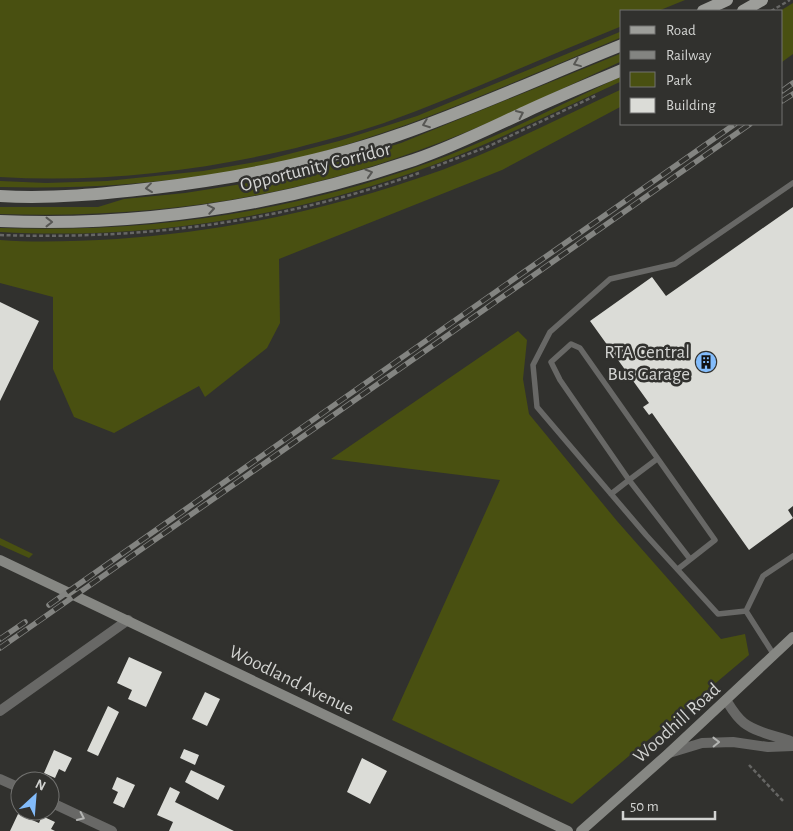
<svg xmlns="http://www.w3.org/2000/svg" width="793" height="831" viewBox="0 0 793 831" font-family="'Alegreya Sans',sans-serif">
<rect width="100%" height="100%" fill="#31312e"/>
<!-- green -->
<path fill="#495011" d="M0,0H685L658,11H622V26C542,58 464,94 384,123C355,133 325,140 296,148C200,171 100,183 0,177Z
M793,3V54L782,62V11H780Z
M622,31V37C516,81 411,129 300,158C272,166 243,170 215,174C141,185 74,189 0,187V181L46,183L107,181L203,171L262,161L339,141L417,116Z
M622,53V61C554,92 487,126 417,151C283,200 142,219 0,214V207H98L124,199L185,193L260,181L339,162L401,143Z
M622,76V81C554,112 487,146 417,171C285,218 141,240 0,232V228C148,233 289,213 428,163C494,139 558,106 622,76Z
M622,89V106L502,170L279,259L280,323L267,348L205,397L199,386L114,433L74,417L53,369V297L0,283V240C39,243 78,241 117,239C230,231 336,208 442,170C504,147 562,117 622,89Z
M518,331L527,340L523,379L529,414L617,521L721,639L745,634L749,655L572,804L392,720L500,480L331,459Z
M0,538L33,554L29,558L0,545Z"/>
<!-- building -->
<path fill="#dbdcd7" d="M793,207V506L788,510L793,518L749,550L652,413L649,415L643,407L649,403L590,321L652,277L666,296Z
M0,302L39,321L0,401Z
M129,657L162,672L146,707L128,699L132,690L117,683Z
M205,692L220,699L207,726L192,719Z
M108,706L119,712L98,756L87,751Z
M184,749L199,755L195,765L180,758Z
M54,750L72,758L65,772L59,769L55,778L44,773Z
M362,758L387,771L370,804L347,792Z
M191,770L225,786L218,800L185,782Z
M117,777L135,785L124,808L113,803L118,792L112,789Z
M170,787L180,792L175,802L234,831H169L173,822L157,815Z
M18,814L39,823L42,816L55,822L51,829L55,831H10Z"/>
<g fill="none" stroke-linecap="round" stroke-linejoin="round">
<!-- path -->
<path stroke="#666664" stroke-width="2.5" stroke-dasharray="4 2.5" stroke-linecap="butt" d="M771,11L790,0
M431,168L487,147L597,95
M0,235C146,240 281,222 419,173
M749,765L784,802"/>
<!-- lane -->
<path stroke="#686866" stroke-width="5.5" d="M657,459L629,480L690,559
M611,494L629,480L560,380L551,362L571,344L580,348L715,540L678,569
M746,611L718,614L646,535L537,407L533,365L550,332L610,279L675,264L793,183
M746,611L763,576L793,556
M746,611L774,655"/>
<!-- street -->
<path stroke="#686866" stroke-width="10" d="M726,700C731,708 736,717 744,723C757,733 777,736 793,742
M0,711L128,620
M669,753L702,743L733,742L768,747L793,746
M0,779L20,788
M50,802L112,831"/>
<!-- secondary -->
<path stroke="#868783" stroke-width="10" d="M0,560L568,831
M581,831L669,753L793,637"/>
<!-- primary -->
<path stroke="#9d9e9a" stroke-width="12" d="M703,11L727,0
M743,11L762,0
M0,196C52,199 103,194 154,188C237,178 319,163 398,135C473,109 547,75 622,45
M0,221C140,227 281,205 414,160C452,147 488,129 525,112C557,97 589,84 622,70"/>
<!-- rail casing -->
<g stroke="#838481" stroke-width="5.5">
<path id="rail" d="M782,91L793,83
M782,101L793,94
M49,605L735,124
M0,639L25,622
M0,648L750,124"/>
</g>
<!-- rail -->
<use href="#rail" stroke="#31312e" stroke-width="4" stroke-dasharray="11" stroke-linecap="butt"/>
</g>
<!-- one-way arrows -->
<defs><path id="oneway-chevron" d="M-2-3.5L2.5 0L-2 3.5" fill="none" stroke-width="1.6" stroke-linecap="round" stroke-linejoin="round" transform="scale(1.25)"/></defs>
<g stroke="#575754">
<use href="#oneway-chevron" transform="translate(577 63) rotate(158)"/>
<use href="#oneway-chevron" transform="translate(520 114) rotate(-25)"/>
<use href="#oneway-chevron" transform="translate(426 124) rotate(159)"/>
<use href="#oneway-chevron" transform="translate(369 173) rotate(-17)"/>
<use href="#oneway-chevron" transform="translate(149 188) rotate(173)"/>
<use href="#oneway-chevron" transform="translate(211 209) rotate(-10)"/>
<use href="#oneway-chevron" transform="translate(49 222)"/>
</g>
<g stroke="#b3b4b2">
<use href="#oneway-chevron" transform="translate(716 742) rotate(-1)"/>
<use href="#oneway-chevron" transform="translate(81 817) rotate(25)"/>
</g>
<!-- icons -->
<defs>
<g id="building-disc" transform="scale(1.125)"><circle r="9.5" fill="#83bcfb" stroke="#31312e"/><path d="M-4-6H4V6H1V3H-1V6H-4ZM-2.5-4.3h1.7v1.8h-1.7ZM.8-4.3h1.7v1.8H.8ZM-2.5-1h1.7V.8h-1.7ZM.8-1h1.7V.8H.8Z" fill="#111"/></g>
</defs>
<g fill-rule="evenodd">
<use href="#building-disc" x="706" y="362"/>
</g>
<g text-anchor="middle" stroke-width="5" stroke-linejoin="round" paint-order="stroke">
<!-- street labels -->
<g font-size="19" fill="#d3d4d2" stroke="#31312e">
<text transform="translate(315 166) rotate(-14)" y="7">Opportunity Corridor</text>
<text transform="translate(292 679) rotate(26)" y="7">Woodland Avenue</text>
<text transform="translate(676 722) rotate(-42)" y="7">Woodhill Road</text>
</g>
<!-- poi labels -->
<g font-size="19" fill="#d3d4d2" stroke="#31312e" text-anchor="end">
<text x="690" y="358">RTA Central<tspan x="690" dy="22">Bus Garage</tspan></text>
</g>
</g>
<!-- legend -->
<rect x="620" y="10" width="162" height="115" fill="#31312e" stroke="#727270"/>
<rect x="630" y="26" width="25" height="8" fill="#9d9e9a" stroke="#727270"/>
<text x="666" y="35" font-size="15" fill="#d3d4d2">Road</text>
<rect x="630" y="51" width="25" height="8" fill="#838481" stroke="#727270"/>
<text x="666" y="60" font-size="15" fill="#d3d4d2">Railway</text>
<rect x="630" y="72" width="25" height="15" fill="#495011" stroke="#727270"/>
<text x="666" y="85" font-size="15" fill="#d3d4d2">Park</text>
<rect x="630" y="98" width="25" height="15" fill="#dbdcd7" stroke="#727270"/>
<text x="666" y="110" font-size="15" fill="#d3d4d2">Building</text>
<!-- north arrow -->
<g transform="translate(35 796) rotate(26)"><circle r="24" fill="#31312e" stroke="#727270"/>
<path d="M0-4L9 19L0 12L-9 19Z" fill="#83bcfb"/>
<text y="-8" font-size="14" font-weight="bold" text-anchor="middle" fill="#d3d4d2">N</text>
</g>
<!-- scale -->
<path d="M623 811v8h92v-8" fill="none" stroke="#d3d4d2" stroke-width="2.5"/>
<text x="630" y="811" font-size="15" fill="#d3d4d2" stroke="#31312e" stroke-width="4" paint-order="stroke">50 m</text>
</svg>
